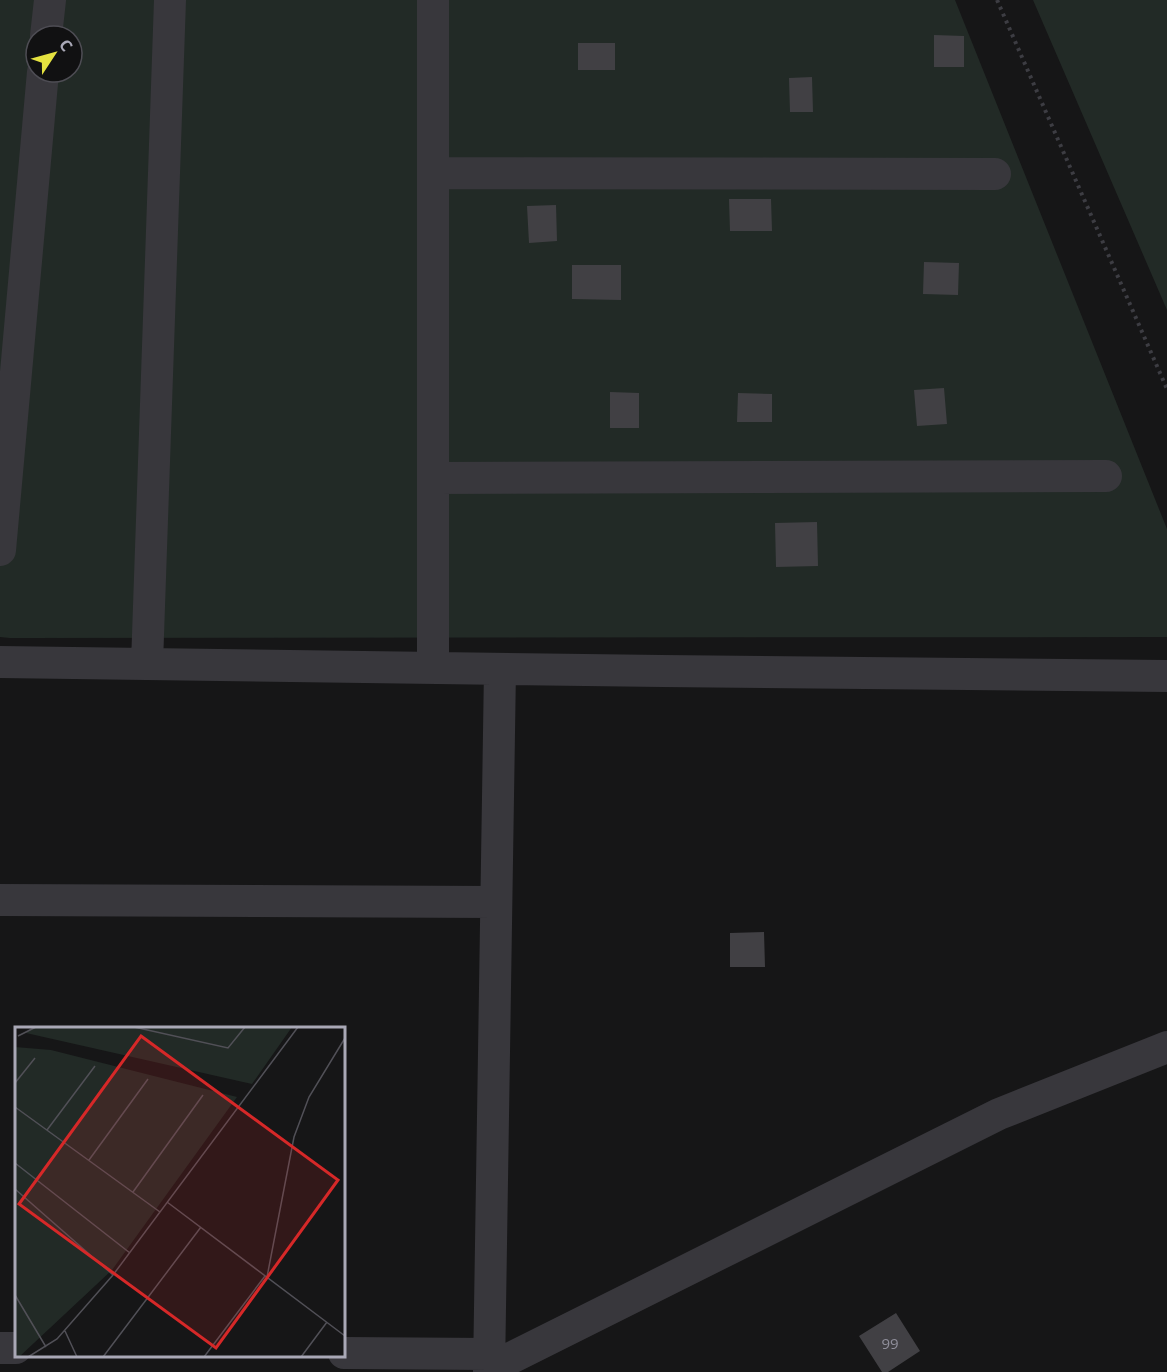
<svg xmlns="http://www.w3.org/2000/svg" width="1167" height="1372" viewBox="0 0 1167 1372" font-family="'Open Sans',sans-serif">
<rect width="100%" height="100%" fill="#161617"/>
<!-- green -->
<path fill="#222a26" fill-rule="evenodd" d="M0,0H955L1167,529V637L10,638L0,637ZM36,36H72V72H36Z
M1033,0H1167V310Z"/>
<!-- building -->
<path fill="#414044" d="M934,35L964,36V67H934Z
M578,43H615V70H578Z
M812,77L813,112H790L789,78Z
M729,199H771L772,231H730Z
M556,205L557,241L529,243L527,206Z
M924,262L959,263L958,295L923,294Z
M572,265H621V300L572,299Z
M944,388L947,424L917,426L914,390Z
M610,392L639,393V428H610Z
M738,393L772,394V422H737Z
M817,522L818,566L776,567L775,523Z
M764,932L765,967H730V933Z
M896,1313L920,1351L888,1372H882L859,1336Z"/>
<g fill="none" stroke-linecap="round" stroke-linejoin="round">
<!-- path -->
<path stroke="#3d3d43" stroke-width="4" stroke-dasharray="3 4.5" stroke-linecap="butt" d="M997,0L1167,389"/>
<!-- minor -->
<path stroke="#38373c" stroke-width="32" d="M433,0V668
M46,36L50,0
M433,173L995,174
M433,478L1106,476
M0,550L43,72
M0,662L662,671L1167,676
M147,664L170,0
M0,900L496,902
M0,1348H16
M344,1353L489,1354
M489,1369L999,1114L1167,1047
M489,1372L500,669"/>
</g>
<g text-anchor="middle" stroke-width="4.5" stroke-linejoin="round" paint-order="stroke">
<!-- number labels -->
<g font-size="15" fill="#8f8e9a">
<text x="890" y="1349">99</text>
</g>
</g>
<!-- overview -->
<g transform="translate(15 1027)">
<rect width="330" height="330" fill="#161617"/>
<path d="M17,0H277L237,57L11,6ZM0,20L36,23L222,70L97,243L4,330H0Z" fill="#222a26"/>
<path fill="none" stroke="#515057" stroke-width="1.5" d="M119,0L213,21L230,0M3,9L21,0M0,56L20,31M0,80L145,185M32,103L80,39M74,133L133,52M0,136L115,226M0,162L98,248M118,165L188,68M152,175L330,309M252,250L279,110L294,70L330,11M0,268L31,320M50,304L62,330M13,330L42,312L98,248L283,0M88,330L186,200M189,330L250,249M286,330L312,295"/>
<path fill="#d62828" fill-opacity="0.15" stroke="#d62828" stroke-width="3" d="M126,9L323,153L201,321L4,177Z"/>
<rect width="330" height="330" fill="none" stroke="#a9a8b6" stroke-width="3"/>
</g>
<!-- north arrow -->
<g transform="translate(54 54) rotate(54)"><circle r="28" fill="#111112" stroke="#4e4d54" stroke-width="1.5"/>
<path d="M0-4.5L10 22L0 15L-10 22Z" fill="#e5e240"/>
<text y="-9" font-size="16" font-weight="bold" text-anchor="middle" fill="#a9a8b6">С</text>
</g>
</svg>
